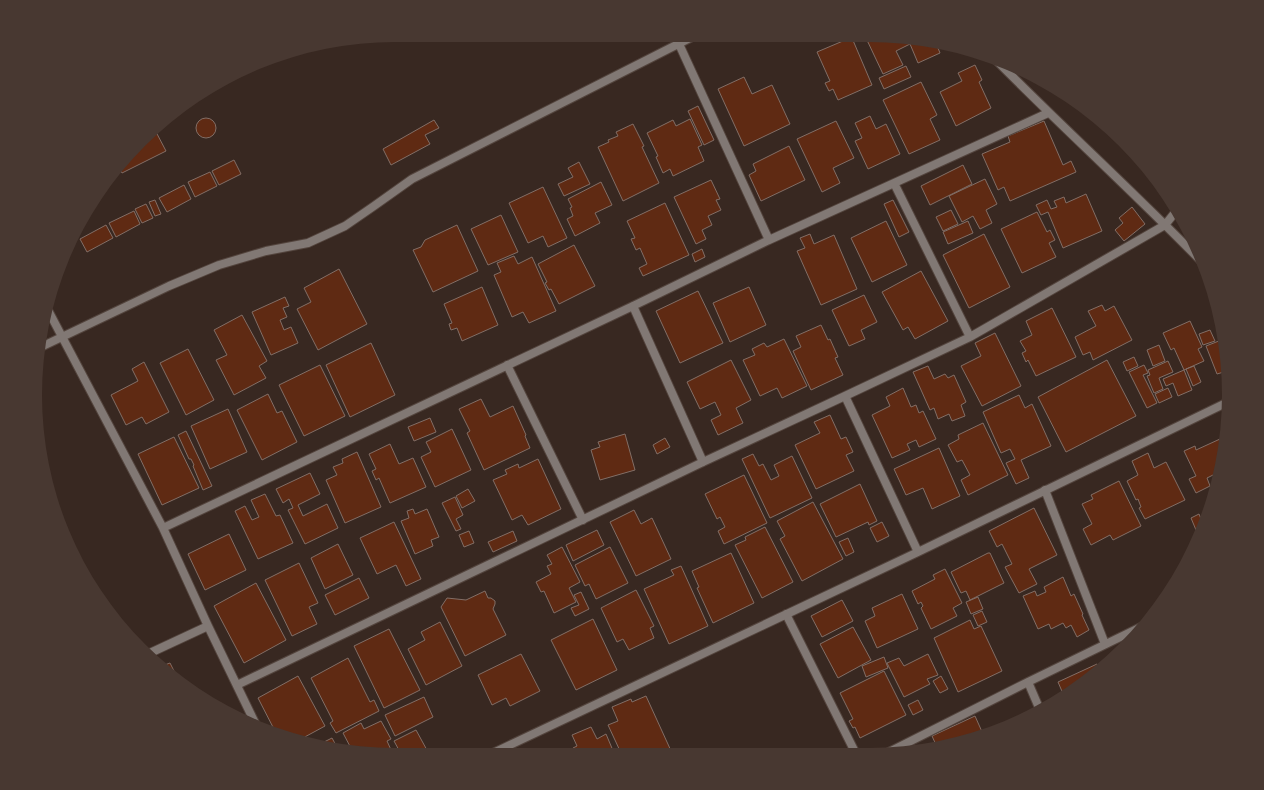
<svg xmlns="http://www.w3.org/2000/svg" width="1264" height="790" viewBox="0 0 1264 790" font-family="'Open Sans',sans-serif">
<rect width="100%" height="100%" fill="#382821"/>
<!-- building -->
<path fill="#5f2a13" stroke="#826e66" d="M850,38H852L872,85L838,100L833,89L829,91L825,83L830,81L817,52Z
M866,38H916L936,43L940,53L918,63L910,44L896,51L903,65L883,74Z
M975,65L982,80L979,82L991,108L956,126L940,92L962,81L958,73Z
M906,66L911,77L884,89L879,78Z
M744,77L752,94L772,85L790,124L744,146L718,89Z
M921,82L937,115L930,119L940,140L909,154L883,100Z
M698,106L714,140L704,145L688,111Z
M870,116L876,129L886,124L900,154L868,169L855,141L862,138L855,123Z
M196 128a10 10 0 1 1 20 0a10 10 0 1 1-20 0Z
M690,119L702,145L698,147L704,161L673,176L670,169L663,173L656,157L658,156L647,133L673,120L676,126Z
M434,120L439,128L425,135L430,144L391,165L383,149Z
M836,121L854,158L833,168L840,183L822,192L797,139Z
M1044,121L1063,165L1071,161L1076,172L1010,201L1004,187L998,190L982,154L1010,142L1008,136Z
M633,124L644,146L642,147L659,183L623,201L598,147L609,142L608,140L618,136L616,132Z
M155,130L166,151L122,173L119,167Z
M789,146L805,180L761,201L749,175L756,171L753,164Z
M234,160L241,174L219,185L212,171Z
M579,162L590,184L564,196L558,184L573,177L568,168Z
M963,165L972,184L930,205L921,186Z
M210,172L217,186L195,197L188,182Z
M985,179L997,204L986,210L992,223L980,229L973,216L962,222L949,196Z
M711,180L720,199L716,200L721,210L708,216L712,225L702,230L706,239L696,244L674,197Z
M601,182L612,205L595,213L600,223L575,236L567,219L573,216L570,208L572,207L568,199Z
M184,185L191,199L167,212L159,198Z
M543,187L567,238L548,247L543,236L528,243L509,203Z
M1086,194L1102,231L1063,248L1048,212L1041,215L1036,205L1047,200L1051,209L1057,207L1054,201L1064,197L1066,203Z
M155,200L161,214L155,216L149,202Z
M893,200L909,232L899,237L884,204Z
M665,203L689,255L643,276L639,268L647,264L640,248L636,250L631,239L635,238L627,221Z
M146,204L153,218L142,223L135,209Z
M1132,207L1145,224L1124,241L1115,230L1123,223L1119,218Z
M951,210L958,224L943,231L936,217Z
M134,211L140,224L116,237L109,223Z
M1037,212L1047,232L1050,230L1055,240L1049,243L1056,257L1022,273L1001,229Z
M501,215L518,252L488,265L471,229Z
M886,221L907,265L872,282L851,238Z
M968,221L973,233L948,244L943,232Z
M106,225L113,238L87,252L80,239Z
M457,225L478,271L433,292L413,250L421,247L425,240Z
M810,234L814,244L834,235L857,289L821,305L797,251L805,248L800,238Z
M984,234L1010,287L969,308L943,255Z
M574,245L595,286L559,304L551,289L549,290L545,283L547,282L538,264Z
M702,249L705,257L695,262L692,254Z
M514,256L518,264L532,257L556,311L529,323L523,312L512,317L494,275L501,272L497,263Z
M339,269L367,324L318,350L297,309L311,302L304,288Z
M921,271L948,321L915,339L908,327L903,330L882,292Z
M482,287L498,325L462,341L457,328L451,330L449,324L452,323L444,304Z
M749,287L766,325L730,342L713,303Z
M698,291L723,343L680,363L656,311Z
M864,295L877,322L861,330L865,339L849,346L832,310Z
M285,297L289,306L283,308L287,317L280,320L284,330L291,327L298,343L271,355L252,312Z
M1102,305L1105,311L1114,306L1132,340L1093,360L1090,352L1083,355L1075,337L1096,326L1088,311Z
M1052,308L1076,357L1036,376L1028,360L1026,362L1022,353L1026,351L1020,341L1032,335L1026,321Z
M242,315L267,361L259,366L266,378L234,395L216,360L227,355L214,330Z
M1190,321L1202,347L1198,349L1204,361L1184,370L1174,348L1171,350L1163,333Z
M821,325L828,340L830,339L838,357L835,358L843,375L811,390L793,351L801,347L796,336Z
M1210,330L1215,341L1203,345L1199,334Z
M995,333L1021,386L982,406L961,366L981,356L975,343Z
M1222,336H1223L1226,348L1227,371L1217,374L1206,346L1224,339Z
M784,339L807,386L782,398L777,388L760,396L743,360L755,355L752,349L764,343L767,347Z
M371,343L395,395L350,417L326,365Z
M1159,345L1165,361L1153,366L1147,350Z
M188,349L214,400L186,415L160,363Z
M1134,357L1138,366L1127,371L1123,362Z
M731,360L751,400L736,408L743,423L718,435L711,420L721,415L715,402L700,409L687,382Z
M1107,360L1136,416L1066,452L1038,397Z
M1168,361L1173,372L1159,378L1163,389L1154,393L1147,376L1150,375L1148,370Z
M144,362L169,412L146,424L142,417L126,425L111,395L138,381L132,369Z
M320,365L345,416L304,436L279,385Z
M1144,365L1148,373L1143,375L1157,403L1147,408L1129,372Z
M928,366L934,379L945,374L948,378L954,375L966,402L961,405L965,416L952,421L949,414L938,419L934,408L930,410L913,372Z
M1194,366L1201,382L1193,386L1186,369Z
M1184,370L1192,390L1178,396L1173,383L1166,386L1163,379Z
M903,388L911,407L916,405L919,413L923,411L936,439L919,447L916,440L907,444L910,450L892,458L872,415L890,406L886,397Z
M1168,388L1172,397L1159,403L1155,394Z
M268,394L277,413L282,411L297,442L262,460L237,410Z
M1019,395L1025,408L1032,404L1051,446L1021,460L1029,478L1016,484L1006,463L1015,459L1010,449L1001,453L983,412Z
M481,399L490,417L513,406L526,435L525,436L530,448L484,470L467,433L470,431L459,409Z
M228,409L247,452L210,469L191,426Z
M830,415L841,439L846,437L853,452L846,455L854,471L816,489L795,445L820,433L814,422Z
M430,418L436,432L414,441L408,427Z
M983,423L1008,475L968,495L961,480L970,475L962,460L957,462L948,445L959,439L958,435Z
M452,429L471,470L435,487L421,457L431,452L426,442Z
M186,431L212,486L203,490L193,466L194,465L191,459H189L178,435Z
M625,434L635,470L600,480L591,450L600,447L598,442Z
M174,437L199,488L162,505L138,454Z
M665,438L670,447L657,454L653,445Z
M1220,439L1224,446L1219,472L1207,478L1210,486L1196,493L1189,479L1196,476L1184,451L1195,446L1196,450Z
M390,444L399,464L413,458L426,487L390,503L379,478L376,480L372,471L376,469L369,454Z
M939,448L960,496L932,509L923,488L906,495L894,469Z
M357,452L381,507L345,523L326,480L337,475L333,467L343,463L342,459Z
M1148,453L1154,468L1166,462L1185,500L1145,519L1139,508L1141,507L1138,499L1136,500L1127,481L1138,475L1132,461Z
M753,454L759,466L763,464L771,480L779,476L774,465L792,456L812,498L770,518L742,459Z
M538,459L561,509L528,525L522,515L512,520L493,480L507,474L505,470L518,464L519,468Z
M310,473L320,494L298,505L303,516L327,504L338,528L305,544L288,510L293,508L289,499L283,503L276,489Z
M744,475L767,523L724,544L718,531L725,527L720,517L717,519L705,494Z
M1119,481L1141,526L1113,540L1110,535L1091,545L1083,529L1092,524L1082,504L1093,499L1091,495Z
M860,484L877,521L869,525L868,522L836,537L820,504Z
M468,489L475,501L462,508L456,496Z
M265,494L276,516L280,515L293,543L258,559L235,511L245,506L252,520L259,517L251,500Z
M455,497L463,515L456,519L461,529L456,531L442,503Z
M813,502L843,559L802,581L780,539L785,536L777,521Z
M1034,508L1057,555L1029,569L1037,584L1019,593L1005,567L1012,564L1002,544L997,547L989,531Z
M413,509L415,514L427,509L439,537L431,540L433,546L415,554L401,521L409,518L407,511Z
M634,510L641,524L652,518L671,559L636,576L610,522Z
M1199,514L1203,524L1202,528L1196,530L1191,518Z
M394,522L421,579L406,586L396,565L377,574L360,538Z
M882,522L889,536L877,542L870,528Z
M765,527L793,582L762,598L735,545L746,540L745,537Z
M597,530L604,545L573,561L566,545Z
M469,531L474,543L464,547L459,535Z
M513,531L517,541L493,552L488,542Z
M229,534L246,570L205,590L188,554Z
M848,538L854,552L846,556L839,542Z
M338,544L353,575L325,589L311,558Z
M562,547L580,582L569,588L576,602L554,613L544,591L541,592L536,582L551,574L547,566L552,564L547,555Z
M610,547L628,583L596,599L589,584L585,586L575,565Z
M731,553L754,603L713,623L697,588L699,587L692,571Z
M988,553H990L1004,583L970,600L966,591L961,593L951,572Z
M299,563L318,603L309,607L317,624L292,636L265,580Z
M681,566L708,626L669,644L644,589L674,575L671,570Z
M945,569L962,603L953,608L957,616L931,629L921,608L923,606L921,602L918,604L912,591L935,579L933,575Z
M1063,577L1071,596L1074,594L1083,614L1082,615L1089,630L1077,637L1071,625L1066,628L1063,623L1051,629L1049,624L1038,629L1023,596L1035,591L1037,596L1046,592L1044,587Z
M359,578L369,598L335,615L325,595Z
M256,583L286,640L244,663L214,606Z
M636,590L654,626L650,628L654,638L629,650L623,639L617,642L601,608Z
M485,591L488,598H491L495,601V604L493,609L506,635L465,656L441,607L447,598L466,600Z
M581,592L589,609L575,616L571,608L579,605L574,595Z
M902,594L918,629L877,648L865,621L875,616L872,608Z
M978,597L983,609L971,614L966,602Z
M842,600L853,621L822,637L811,616Z
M982,611L987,622L978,626L973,615Z
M593,619L617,670L576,690L551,640Z
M970,620L974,629L981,626L1002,671L958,692L934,638Z
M440,622L462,666L426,685L408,649L425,640L421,632Z
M853,627L871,660L838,678L820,644Z
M389,629L420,690L384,708L354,646Z
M521,654L540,691L510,706L506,698L492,705L478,675Z
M928,654L938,675L927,679L930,684L904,697L887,663L899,658L904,666Z
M884,657L888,668L866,677L862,666Z
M348,658L370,702L374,700L379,711L336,733L330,723L333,721L311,678Z
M170,663L180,683L176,681L162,666Z
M1097,664L1100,670L1064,696L1058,682Z
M884,671L906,715L860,738L855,727L853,728L849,721L853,719L840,693Z
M298,676L325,726L301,739L276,733L258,698Z
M941,676L948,689L940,693L933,681Z
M646,696L672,753H621L608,725L618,721L612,707L631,699L632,702Z
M424,697L433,717L395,736L385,715Z
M918,700L923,710L913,715L908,705Z
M975,716L983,734L962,743L937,747L932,736Z
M381,721L391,739L387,741L392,752H353L343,733L361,723L364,729Z
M591,727L597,739L606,734L614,753H575L573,748L577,746L572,735Z
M416,730L428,752H400L394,741Z
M332,738L338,749L320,744Z"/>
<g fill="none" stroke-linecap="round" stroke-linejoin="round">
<!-- street casing -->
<g stroke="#53443d" stroke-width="10">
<path id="street" d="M679,44L769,240
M995,59C1063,128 1135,193 1203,263
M894,183L970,337
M633,306L703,462
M49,312L163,528L208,626L257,727
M43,346L169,286L219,265L266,251L308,243L345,226L374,206L412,179L692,37
M507,365L583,520
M845,396L918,552
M1045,490L1105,644
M163,528L633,306L769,240L1048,113
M786,614L856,754
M150,653L208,626
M1028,682L1040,710
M237,685L703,462L845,396L970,337L1165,225L1177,210
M493,753L918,552L1228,402
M885,754L1028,682L1145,625"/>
</g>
<!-- street -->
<use href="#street" stroke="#817874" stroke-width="8"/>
</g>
<!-- crop -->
<path d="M0 0H1264V790H0ZM395 42H869A353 353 0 0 1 1222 395V395A353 353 0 0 1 869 748H395A353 353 0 0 1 42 395V395A353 353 0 0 1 395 42Z" fill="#483831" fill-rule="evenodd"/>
</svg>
